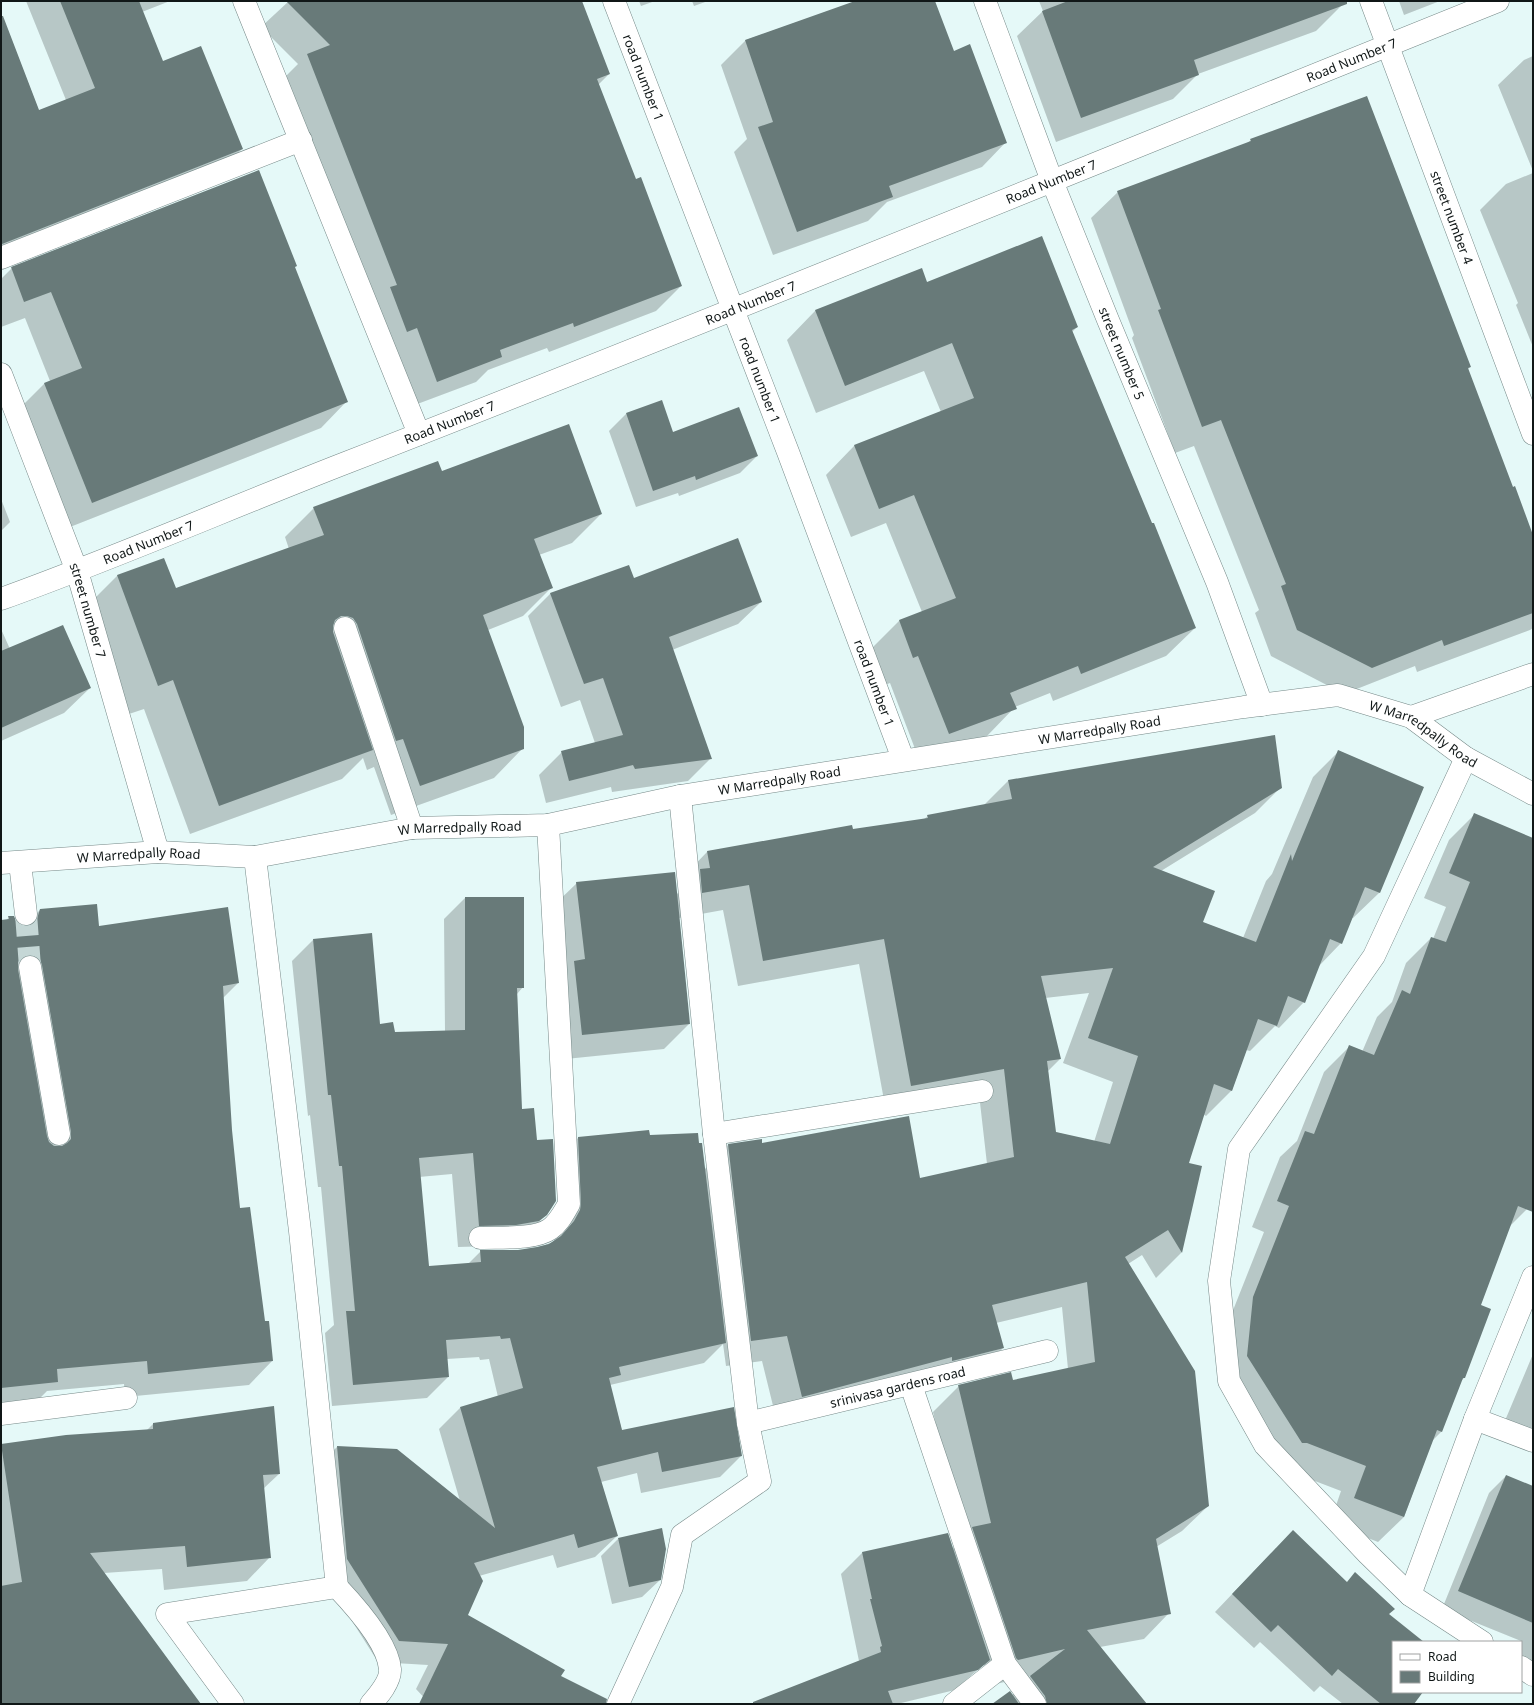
<svg xmlns="http://www.w3.org/2000/svg" width="1534" height="1705" viewBox="0 0 1534 1705" font-family="'Noto Sans',sans-serif">
<rect width="100%" height="100%" fill="#e5f9f8"/>
<!-- shadow -->
<path fill="#0003" fill-rule="evenodd" d="M26,1H170L142,12L162,62L242,149L218,173L1,258V13L39,111L66,100Z
M289,1H581L609,74L598,85L635,181L681,286L656,311L549,352L547,348L488,370L476,382L412,406L282,80L298,64L261,27Z
M639,1H655L641,6Z
M692,1H708L694,6Z
M858,1H934L953,52L1006,142L982,167L887,202L868,221L773,255L734,152L747,139L721,65L746,40Z
M1039,1H1339L1341,6L1316,31L1198,74L1173,99L1056,142L1017,36L1043,11Z
M1399,1H1440L1404,15Z
M1533,56V171L1498,85L1524,60Z
M1251,140L1470,367L1467,370L1512,489L1533,538V628L1530,630L1417,672L1415,666L1344,694L1271,656L1255,613L1259,610L1194,446L1175,453L1132,338L1134,335L1091,218L1118,192L1246,144Z
M1533,173V347L1516,305L1518,303L1480,210L1506,184Z
M12,268H294L347,401L321,428L65,529L18,410L44,384L50,381L25,318L1,327V279Z
M921,269L927,283L1077,327L1072,332L1195,628L1166,656L1053,701L1050,693L1015,707L987,736L920,762L890,683L885,685L871,649L899,621L922,612L886,523L851,537L826,475L854,446L941,412L924,371L816,413L787,340L815,311Z
M626,414L673,433L757,456L740,473L679,496L678,493L636,507L609,431Z
M441,472L601,514L572,543L539,555L552,587L523,616L488,630L523,748L494,778L391,815L374,767L367,770L363,758L342,779L190,834L144,709L129,714L89,604L118,575L175,589L289,549L285,537L314,508Z
M1,499L10,522L1,531Z
M551,593L761,602L738,624L672,650L711,758L688,781L612,792L611,787L546,803L539,775L562,752L595,743L580,700L561,707L528,616Z
M1,629L10,649L90,688L64,713L1,741Z
M1274,736L1281,787L1255,813L1161,871L1202,922L1243,938L1266,881L1272,874L1313,777L1339,751L1423,788L1379,893L1353,918H1351L1341,943L1318,967L1304,1002L1279,1028L1275,1026L1250,1051L1246,1050L1232,1090L1206,1116L1203,1114L1187,1164L1200,1167L1181,1253L1156,1278L1142,1255L1128,1264L1208,1506L1182,1531L1156,1547L1169,1613L1144,1639L1100,1647L1141,1704H994L1012,1695L1030,1676L992,1685L984,1664L955,1690L897,1704H769L859,1661L841,1574L862,1553L947,1534L952,1549L963,1538L933,1412L959,1386L1013,1382L1068,1369L1062,1307L996,1323L1003,1348L978,1374L777,1422L762,1361L726,1366L723,1344L704,1363L610,1385L622,1431L741,1456L720,1477L641,1493L637,1473L601,1482L617,1536L595,1557L557,1568L553,1555L479,1576L467,1615L560,1677L605,1704H430L416,1689L428,1665L378,1662L326,1580L316,1468L337,1447L460,1501L439,1429L460,1408L498,1397L489,1359L480,1360L479,1357L447,1359L448,1377L427,1398L332,1406L325,1333L334,1325L321,1187H318L310,1115L308,1116L292,961L313,940L379,1025L394,1033L445,1032L444,919L465,898L523,987L517,994L521,1110L546,1215L524,1236L494,1246L458,1247L452,1174L419,1177L428,1267L468,1264L481,1251H518L537,1248L553,1242L559,1233L557,1159L578,1138L649,1137L705,1169L728,1145L761,1144L919,1179L987,1164L979,1094L886,1111L859,964L738,986L723,910L679,918L689,1024L664,1049L556,1060L551,908L577,883L676,895L684,887L682,878L707,852L923,820L928,816L984,805L1008,781ZM1089,993L1063,1063L1113,1082L1094,1142L1055,1132L1048,1071L1060,1059L1045,998Z
M1474,815L1533,839V1193L1527,1209L1509,1227L1480,1306L1464,1378L1461,1381L1441,1432L1432,1441L1404,1517L1378,1542L1330,1523L1341,1491L1281,1468L1222,1381L1228,1323L1264,1232L1252,1227L1280,1157L1297,1141L1324,1072L1349,1047L1362,1052L1377,1017L1392,1002L1406,963L1431,938L1433,939L1446,907L1424,898L1449,840Z
M40,910L99,927L238,983L223,998L231,1130L239,1210L272,1361L249,1385L125,1397L124,1384L47,1391L32,1406L1,1409V921H6L9,917L23,927Z
M1533,1354V1435L1504,1423Z
M273,1408L279,1474L263,1489L270,1557L247,1581L164,1590L162,1569L104,1573L169,1704H1V1446L146,1431L153,1424Z
M1506,1476L1533,1488V1680L1521,1675V1641L1442,1609L1489,1493Z
M618,1539L660,1580L642,1597L612,1604L601,1556Z
M1276,1548L1346,1583L1423,1642H1393V1692H1422L1413,1704H1343L1320,1686L1314,1692L1260,1642L1254,1648L1215,1612Z"/>
<!-- building -->
<path fill="#687a79" fill-rule="evenodd" d="M60,1H139L163,61L201,46L243,149L2,244L1,241V16H3L39,110L95,88Z
M286,1H582L610,74L597,79L636,179L641,177L682,286L574,327L573,323L500,350L502,357L437,382L417,328L407,332L390,287L397,285L307,54L330,45Z
M855,1H935L954,51L970,44L1007,143L889,186L893,197L797,232L758,127L773,122L745,40Z
M1068,1H1347V4L1194,60L1199,75L1081,118L1042,11Z
M1367,96L1471,367L1468,368L1513,487L1515,486L1533,535V613L1444,646L1442,640L1372,668L1297,630L1281,586L1286,584L1221,420L1202,427L1158,310L1161,309L1117,191L1251,141L1250,139Z
M259,170L297,266L295,267L348,402L92,503L44,383L82,368L51,292L24,302L11,267Z
M1042,236L1078,327L1072,330L1152,523H1154L1196,628L1081,674L1078,666L1010,693L1017,709L949,734L918,656L913,658L899,620L956,598L914,495L879,509L854,445L974,398L952,343L845,386L815,310L922,268L927,282Z
M662,400L673,432L739,407L758,456L696,480L695,476L653,491L626,413Z
M569,424L602,514L534,539L553,588L483,615L524,727V749L420,786L403,739L396,741L357,624L353,618L347,616H341L335,620L333,626V632L373,750L219,806L173,680L158,686L117,575L164,558L176,588L324,535L313,507L438,461L442,471Z
M738,538L762,602L669,637L712,759L635,769L633,765L569,781L561,751L623,735L603,678L584,684L550,593L629,565L634,578Z
M63,625L91,688L1,728V651Z
M1275,735L1282,788L1153,867L1215,891L1203,922L1256,942L1291,854L1292,861L1338,750L1424,787L1380,893L1365,887L1342,944L1330,939L1305,1003L1288,996L1277,1026L1258,1019L1232,1091L1214,1084L1189,1163L1202,1166L1182,1253L1168,1230L1125,1257L1195,1371L1209,1506L1156,1539L1171,1614L1087,1630L1147,1704H1047L1045,1696L1030,1676L1065,1649L1018,1660L1016,1658L972,1527L991,1523L958,1385L1011,1372L1013,1380L1095,1362L1087,1282L992,1305L1004,1348L952,1361V1357L802,1397L787,1336L751,1341L728,1144L762,1139V1143L909,1116L920,1178L1014,1157L1004,1069L911,1086L884,939L763,961L749,885L702,893L700,869L710,868L707,851L852,825L853,829L928,818L927,815L1012,799L1008,780ZM1113,968L1088,1038L1138,1056L1110,1144L1056,1132L1047,1061L1061,1059L1041,976Z
M1474,813L1533,838V1212L1518,1206L1481,1305L1491,1309L1465,1378H1463L1442,1432L1437,1430L1404,1517L1354,1498L1366,1466L1307,1443H1302L1247,1356L1253,1297L1289,1206L1277,1201L1305,1131L1314,1134L1349,1045L1374,1055L1402,990L1410,994L1431,937L1446,942L1470,882L1449,873Z
M675,872L690,1024L582,1035L574,961L585,959L576,882Z
M465,897H524V988H517L522,1109L534,1108L537,1140L553,1139L556,1201L547,1215L539,1221L516,1225L479,1226L473,1153L419,1158L429,1266L481,1262L480,1250H518L537,1247L549,1244L561,1236L574,1221L580,1210L581,1204L578,1137L649,1130L650,1135L698,1133L699,1143H702L726,1343L619,1367L621,1375L609,1378L622,1430L734,1407L742,1456L662,1472L658,1452L597,1467L618,1536L578,1548L574,1534L474,1563L483,1581L468,1615L565,1670L561,1676L607,1699L606,1704H419L448,1644L399,1641L347,1559L337,1446L397,1449L495,1528L460,1407L523,1388L510,1338L501,1339L500,1336L446,1340L449,1377L353,1385L346,1311H355L342,1166H339L331,1095H328L313,939L372,933L380,1024L393,1022L395,1032L465,1030Z
M97,904L99,926L228,907L239,983L223,986L232,1130L240,1208L250,1207L265,1321H269L273,1361L148,1374L147,1361L57,1369L58,1382L1,1388V920L9,919L8,916H14L16,921L21,925L28,926L34,924L37,919L40,909ZM27,955H35L40,959L42,965L71,1132V1139L67,1143L62,1146H54L49,1142L47,1136L18,969V962L22,958Z
M274,1406L280,1474L263,1475L271,1558L187,1567L185,1546L90,1553L201,1704H1V1586L22,1582L1,1444L66,1435L153,1429V1423Z
M1506,1475L1533,1486V1623L1458,1591Z
M662,1528L666,1549L661,1580L629,1587L618,1538Z
M1293,1530L1347,1582L1355,1572L1395,1609L1389,1614L1424,1642H1393V1692H1423L1414,1704H1381L1338,1669L1332,1676L1278,1625L1271,1632L1232,1594Z
M948,1533L990,1660L978,1670L888,1691L893,1704H753V1702L881,1652L880,1647L882,1646L870,1599H872L862,1552Z
M1010,1691L1019,1704H992Z"/>
<g fill="none" stroke-linecap="round" stroke-linejoin="round">
<!-- minor-tunnel -->
<path stroke="#c5d7d6" stroke-width="22" stroke-dasharray="22 11" stroke-linecap="butt" d="M26,914L30,967"/>
<!-- minor casing -->
<g stroke="#768988" stroke-width="23">
<g id="minor">
<path d="M244,1L419,434"/>
<path id="s1" d="M614,1L788,452L903,759"/>
<path id="s2" d="M985,1L1052,181L1108,320L1217,582L1262,705"/>
<path id="s3" d="M1371,1L1533,434"/>
<path d="M1,258L301,140"/>
<path id="s4" d="M1,374L77,571L158,852"/>
<path id="s5" d="M1,599C118,557 232,507 348,462C733,312 1115,155 1498,1"/>
<path d="M345,628L412,828"/>
<path d="M1411,717L1533,674"/>
<path d="M1466,758L1374,956L1239,1149L1219,1281L1229,1381L1265,1445L1368,1554L1410,1595L1482,1642"/>
<path d="M20,863L26,914"/>
<path d="M30,967L59,1134"/>
<path d="M714,1134L982,1091"/>
<path d="M480,1238C500,1237 534,1240 550,1229C559,1223 564,1212 569,1204L548,825"/>
<path d="M911,1385L1005,1664"/>
<path d="M1,1414L126,1398"/>
<path d="M1475,1419L1533,1441"/>
<path id="s6" d="M748,1423L1047,1351"/>
<path d="M337,1587C355,1606 388,1643 390,1669C391,1681 378,1696 371,1704"/>
<path d="M1410,1595L1475,1419L1533,1277"/>
<path d="M1521,1667L1533,1675"/>
<path d="M233,1704L167,1614L337,1587L300,1231L255,857"/>
<path d="M618,1704L672,1587L682,1535L760,1481L748,1423L714,1134L680,796"/>
<path d="M954,1704L1005,1664L1035,1704"/>
</g>
</g>
<!-- secondary casing -->
<g stroke="#768988" stroke-width="23">
<g id="secondary">
<path id="s7" d="M1,863L158,852L255,857L412,828L548,825L680,796L1244,707L1338,695L1411,717L1466,758L1533,794"/>
</g>
</g>
<!-- minor -->
<use href="#minor" stroke="#fff" stroke-width="22"/>
<!-- secondary -->
<use href="#secondary" stroke="#fff" stroke-width="22"/>
</g>
<g text-anchor="middle" stroke-width="4" stroke-linejoin="round" paint-order="stroke">
<!-- street labels -->
<g font-size="13" fill="#101717" stroke="#fff">
<text dy="5" stroke="none"><textPath href="#s5" startOffset="1454">Road Number 7</textPath></text>
<text dy="5" stroke="none"><textPath href="#s1" startOffset="82">road number 1</textPath></text>
<text dy="5" stroke="none"><textPath href="#s5" startOffset="1130">Road Number 7</textPath></text>
<text dy="5" stroke="none"><textPath href="#s3" startOffset="231">street number 4</textPath></text>
<text dy="5" stroke="none"><textPath href="#s5" startOffset="806">Road Number 7</textPath></text>
<text dy="5" stroke="none"><textPath href="#s2" startOffset="378">street number 5</textPath></text>
<text dy="5" stroke="none"><textPath href="#s1" startOffset="406">road number 1</textPath></text>
<text dy="5" stroke="none"><textPath href="#s5" startOffset="482">Road Number 7</textPath></text>
<text dy="5" stroke="none"><textPath href="#s5" startOffset="158">Road Number 7</textPath></text>
<text dy="5" stroke="none"><textPath href="#s4" startOffset="252">street number 7</textPath></text>
<text dy="5" stroke="none"><textPath href="#s1" startOffset="730">road number 1</textPath></text>
<text dy="5" stroke="none"><textPath href="#s7" startOffset="1110">W Marredpally Road</textPath></text>
<text dy="5" stroke="none"><textPath href="#s7" startOffset="1446">W Marredpally Road</textPath></text>
<text dy="5" stroke="none"><textPath href="#s7" startOffset="786">W Marredpally Road</textPath></text>
<text dy="5" stroke="none"><textPath href="#s7" startOffset="462">W Marredpally Road</textPath></text>
<text dy="5" stroke="none"><textPath href="#s7" startOffset="138">W Marredpally Road</textPath></text>
<text dy="5" stroke="none"><textPath href="#s6" startOffset="154">srinivasa gardens road</textPath></text>
</g>
</g>
<!-- border -->
<rect width="1534" height="1705" fill="none" stroke="#101717" stroke-width="4"/>
<!-- legend -->
<rect x="1392" y="1641" width="130" height="52" fill="#ffffff" stroke="#9fa2a2"/>
<rect x="1400" y="1654" width="20" height="6" fill="#ffffff" stroke="#9fa2a2"/>
<text x="1428" y="1661" font-size="12" fill="#101717">Road</text>
<rect x="1400" y="1671" width="20" height="12" fill="#687a79" stroke="#9fa2a2"/>
<text x="1428" y="1681" font-size="12" fill="#101717">Building</text>
</svg>
